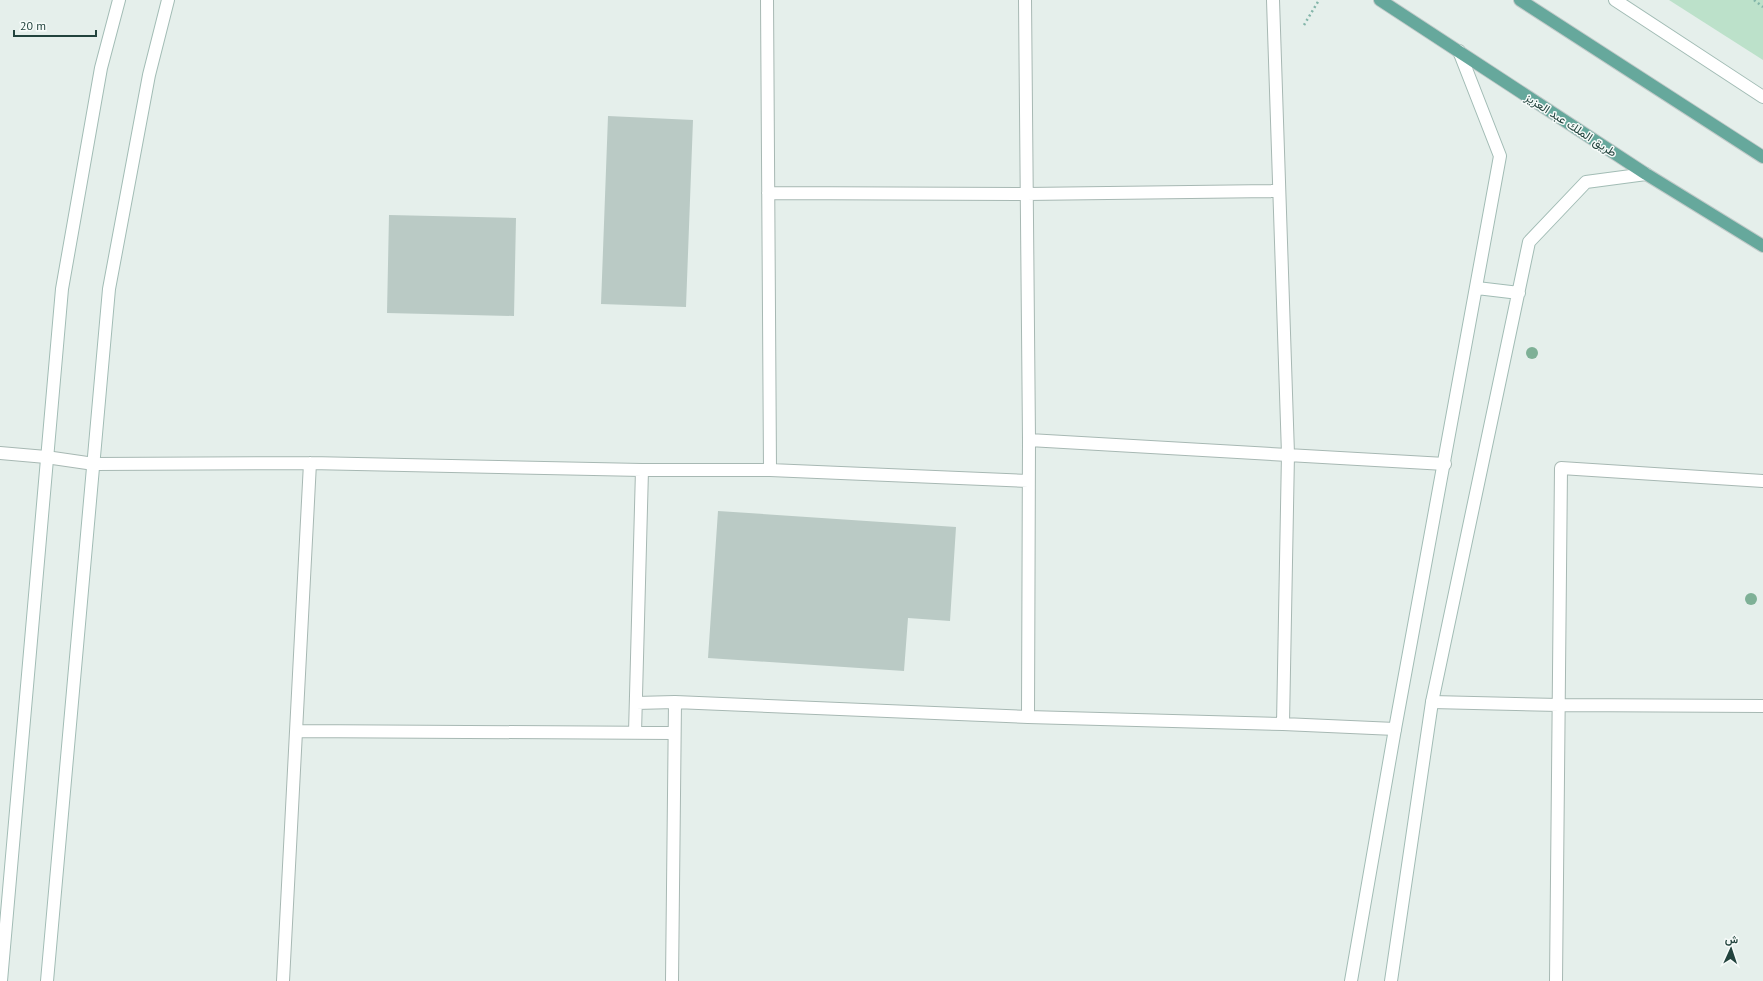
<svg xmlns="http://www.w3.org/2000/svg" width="1763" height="981" viewBox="0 0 1763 981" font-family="'PT Sans',Vazirmatn,sans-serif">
<rect width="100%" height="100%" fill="#e5efeb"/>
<!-- green -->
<path fill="#bce1ca" d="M1669,0H1763V60Z"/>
<!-- building -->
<path fill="#bacac5" d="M608,116L693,120L686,307L601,304Z
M389,215L516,218L514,316L387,313Z
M718,511L956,527L950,621L908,618L904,671L708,658Z"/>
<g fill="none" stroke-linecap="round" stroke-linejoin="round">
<!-- street casing -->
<g stroke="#a7b8b3" stroke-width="14">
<path id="street" d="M767,0L770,470
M1025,0L1029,440L1028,717
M1273,0L1288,454L1283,724
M768,193L1026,194L1278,191
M1029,440L1445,464
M0,453L46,457L94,464L310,463L642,470H770L1028,481
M1432,702L1559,705L1763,706
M636,703L675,702
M296,731L674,733
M635,733L642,470
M283,981L310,463
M672,981L675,702L1028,717L1283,724L1395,729
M1556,981L1561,468L1763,481"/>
</g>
<!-- secondary casing -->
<g stroke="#a2bcb5" stroke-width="14">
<path id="secondary" d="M1615,0L1763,97
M1477,288L1519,293
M1,981L62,289L101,68L119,0
M47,981L109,289L149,75L168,0
M1351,981L1395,729L1500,156L1459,51
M1391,981L1432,702L1529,242L1586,182L1646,174"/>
</g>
<!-- primary casing -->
<g stroke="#c1cac9" stroke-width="14">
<path id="primary" d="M1380,0L1646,174L1763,246
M1520,0L1763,157"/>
</g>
<!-- path -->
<path stroke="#83b5a9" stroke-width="2.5" stroke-dasharray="2 3" stroke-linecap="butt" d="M1754,0L1763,7
M1304,25L1319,0"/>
<!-- street -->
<use href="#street" stroke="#fff" stroke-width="12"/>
<!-- secondary -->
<use href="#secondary" stroke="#fff" stroke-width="12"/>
<!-- primary -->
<use href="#primary" stroke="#66a89c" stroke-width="12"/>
</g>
<!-- trees -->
<g fill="#7eb096">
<circle cx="1532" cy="353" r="6"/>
<circle cx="1751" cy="599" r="6"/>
</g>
<g text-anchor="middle" stroke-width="3" stroke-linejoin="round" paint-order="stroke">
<!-- street labels -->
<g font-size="12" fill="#22433d" stroke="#f6fbf9">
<text transform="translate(1571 125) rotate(33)" y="4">طريق الملك عبد العزيز</text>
</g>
</g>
<!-- north arrow -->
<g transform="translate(1731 949) rotate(3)" stroke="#f6fbf9" stroke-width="3" paint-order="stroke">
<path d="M0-3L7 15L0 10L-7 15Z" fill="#22433d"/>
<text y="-6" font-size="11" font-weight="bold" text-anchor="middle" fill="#22433d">ش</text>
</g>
<!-- scale -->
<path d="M14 30v6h82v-6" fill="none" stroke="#22433d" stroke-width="2"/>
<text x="20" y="30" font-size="12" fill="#22433d" stroke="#f6fbf9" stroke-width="3" paint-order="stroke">20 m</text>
</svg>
